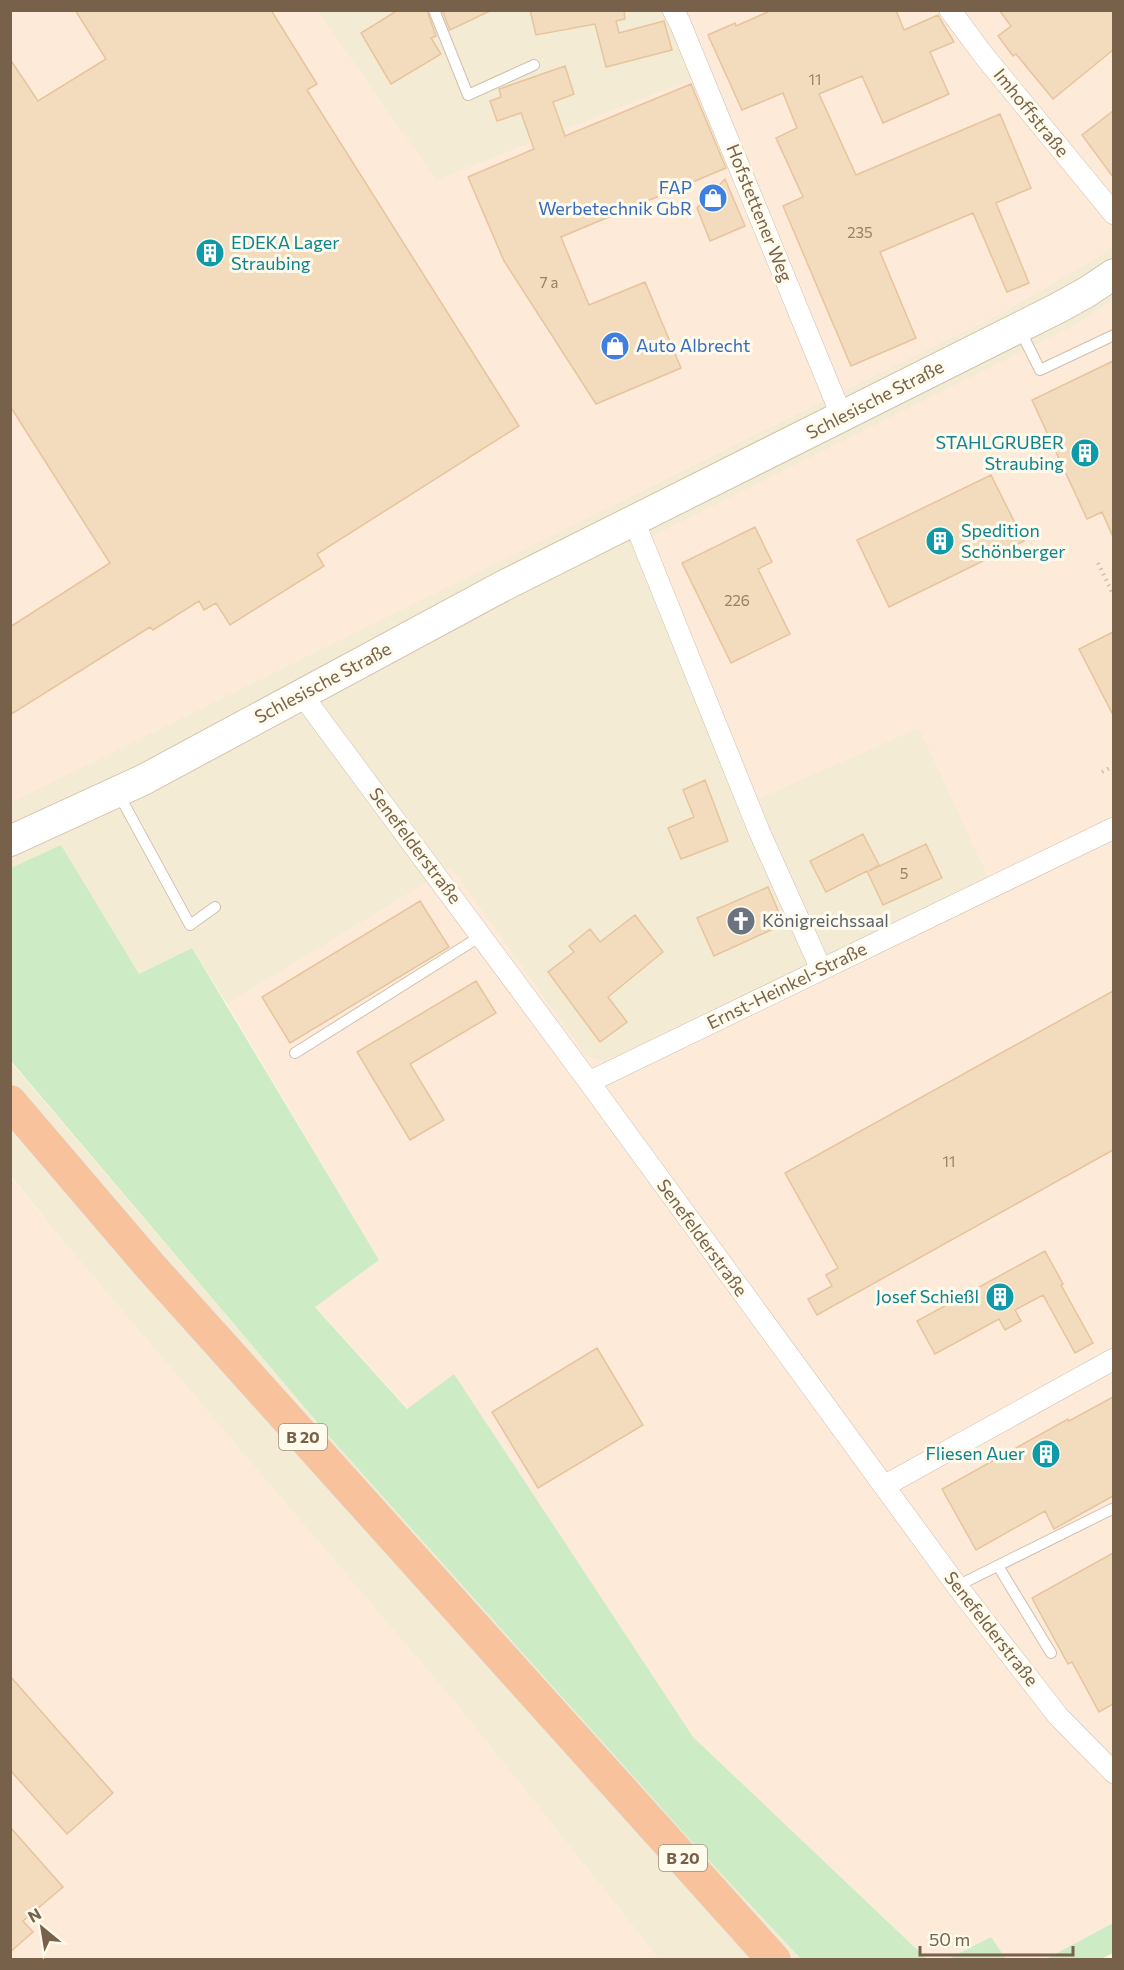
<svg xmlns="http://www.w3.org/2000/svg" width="1124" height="1970" viewBox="0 0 1124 1970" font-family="Commissioner,sans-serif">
<rect width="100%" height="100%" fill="#fdf7e6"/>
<!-- residential -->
<path fill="#f4ebd4" d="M311,11H1113V301L1073,326L919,728L989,877L609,1060H597L585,1055L451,868L227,1004L192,948L139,974L61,846L11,868V798Z
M10,1061L334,1442L699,1850L801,1959H659L462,1711L57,1234L11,1176Z"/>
<!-- commercial -->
<path fill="#fdead9" d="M11,11H318L436,180L709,72L685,11H1113L1114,246L1102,255L1004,312L11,803Z
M1113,301V1923L1046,1959H1006L991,1937L948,1959H927L693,1737L454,1374L408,1409L315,1306L379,1260L227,1004L451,868L585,1055L597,1060H609L988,877L919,728L756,800L651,537L1073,326Z
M10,1176L57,1234L462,1711L659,1959H11Z"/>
<!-- green -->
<path fill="#cdebc4" d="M61,845L139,974L192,948L379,1260L315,1307L407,1409L454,1374L693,1737L927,1959H801L699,1850L334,1442L11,1061V868Z
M1113,1923V1953L1101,1959H1046Z
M991,1937L1006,1959H948Z"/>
<!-- building -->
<path fill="#f3dbbd" stroke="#e6c49d" stroke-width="1.5" d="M75,10H271L317,84L307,90L519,426L317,554L324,566L230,625L216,603L204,610L199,601L153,630L150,627L10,715V627L110,563L10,406V59L38,101L106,59Z
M398,10H427L436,36L431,38L441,54L391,84L361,33Z
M442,10H492L450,30Z
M530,10H624L625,19L616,21L619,33L664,21L672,50L606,67L595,24L536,35Z
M772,10H896L904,30L938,15L954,42L930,52L949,94L883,123L862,76L819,94L856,175L1000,114L1031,188L996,203L1029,283L1007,292L973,213L880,252L916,338L851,366L783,206L803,197L776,138L797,128L783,93L742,110L708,35L735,23L736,26Z
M999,10H1113V50L1053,99L1016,54L1013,56L998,36L1011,26Z
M565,66L574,94L553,102L565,136L691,84L726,168L561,237L589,305L645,282L681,368L596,404L504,261L468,177L534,149L521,113L497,121L490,101L501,97L499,89Z
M1113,111V177L1082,135Z
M725,179L745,226L710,241L697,208Z
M1113,361V537L1102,512L1087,519L1032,400Z
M991,475L1024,541L889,607L857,540Z
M755,527L772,562L758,569L790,634L731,663L682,563Z
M1113,632V715L1079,649Z
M705,780L728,841L681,859L668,828L694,817L683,790Z
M863,834L879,865L869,871L926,844L942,878L883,905L867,871L826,892L810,861Z
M768,887L784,924L714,956L697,918Z
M420,901L449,947L290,1043L262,997Z
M635,915L663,952L608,997L627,1022L600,1042L548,972L574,952L569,946L590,929L600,942Z
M476,981L496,1013L410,1064L444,1120L410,1140L357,1052Z
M1113,991V1150L817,1315L808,1299L832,1286L826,1275L838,1268L785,1173Z
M1045,1251L1063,1284L1061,1285L1093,1343L1075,1353L1043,1295L1015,1310L1021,1321L1005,1330L999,1319L935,1354L917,1321Z
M597,1348L643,1425L538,1488L492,1412Z
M1113,1397V1496L1054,1529L1045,1511L976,1550L942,1489L1068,1419L1069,1421Z
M1113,1553V1704L1099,1712L1072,1662L1068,1664L1032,1598Z
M10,1676L113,1793L67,1834L10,1770Z
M10,1827L63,1887L23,1921L33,1932L10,1952Z"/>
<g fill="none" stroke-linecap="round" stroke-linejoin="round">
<!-- lane casing -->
<g stroke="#cfc0ac" stroke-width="12">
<path id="lane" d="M434,10L468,95L534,65
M1020,330L1040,370L1114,335
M118,793L190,925L215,907
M295,1053L481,936
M998,1566L1051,1653
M957,1586L1114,1508"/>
</g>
<!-- street casing -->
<g stroke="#cfc0ac" stroke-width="22">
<path id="street" d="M673,10L680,23L842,417
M950,10L985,57L1114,214
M634,521L759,831L821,969
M303,694L311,707L589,1082L957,1586L1058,1716L1114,1773
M589,1082L1114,828
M884,1486L1114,1359"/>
</g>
<!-- secondary casing -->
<g stroke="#d2c2a9" stroke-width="32">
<path id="secondary" d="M10,841L143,780L503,586L1058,308L1087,292L1114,274"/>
</g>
<!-- highway casing -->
<g stroke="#dcd6d0" stroke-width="34">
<path id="highway" d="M10,1102L151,1267L774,1960"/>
</g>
<!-- path -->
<path stroke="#d8bea0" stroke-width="4" stroke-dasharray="1.5 4.5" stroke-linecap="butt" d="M1098,563L1114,596
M1102,772L1114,766"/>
<!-- lane -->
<use href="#lane" stroke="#fff" stroke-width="10"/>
<!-- street -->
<use href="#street" stroke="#fff" stroke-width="21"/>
<!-- secondary -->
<use href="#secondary" stroke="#fff" stroke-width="30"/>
<!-- highway -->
<use href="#highway" stroke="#f8c29c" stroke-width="33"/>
</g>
<!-- icons -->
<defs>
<g id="shop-disc" transform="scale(1.5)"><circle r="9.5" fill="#3f7fe0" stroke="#fffbec"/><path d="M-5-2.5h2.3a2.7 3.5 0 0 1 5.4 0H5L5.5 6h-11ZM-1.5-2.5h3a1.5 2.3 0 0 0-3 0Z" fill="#fff"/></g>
<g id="building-disc" transform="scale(1.5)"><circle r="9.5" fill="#0f9aa8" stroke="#fffbec"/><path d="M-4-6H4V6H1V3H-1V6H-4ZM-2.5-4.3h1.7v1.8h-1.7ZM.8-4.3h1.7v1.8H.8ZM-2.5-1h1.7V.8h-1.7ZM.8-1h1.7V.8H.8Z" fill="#fff"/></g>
<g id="church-disc" transform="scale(1.5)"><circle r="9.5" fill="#6b7280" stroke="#fffbec"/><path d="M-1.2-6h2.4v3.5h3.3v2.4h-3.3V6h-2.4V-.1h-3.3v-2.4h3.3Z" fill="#fff"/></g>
</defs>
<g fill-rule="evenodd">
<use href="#shop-disc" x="713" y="198"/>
<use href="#building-disc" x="210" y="253"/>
<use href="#shop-disc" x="615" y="346"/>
<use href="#building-disc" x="1085" y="453"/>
<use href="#building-disc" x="940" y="541"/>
<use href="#church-disc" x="741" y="921"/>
<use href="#building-disc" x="1000" y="1297"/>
<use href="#building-disc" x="1046" y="1454"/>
</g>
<g text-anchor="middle" stroke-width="6" stroke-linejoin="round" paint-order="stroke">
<!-- number labels -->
<g font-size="15" fill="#968067">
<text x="815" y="85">11</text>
<text x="860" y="238">235</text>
<text x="549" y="288">7 a</text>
<text x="737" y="606">226</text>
<text x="904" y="879">5</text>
<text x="949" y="1167">11</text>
</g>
<!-- shield labels -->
<g fill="#fffbec" stroke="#a08f7b" stroke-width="1.5">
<rect x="279" y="1424" width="48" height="26" rx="4.5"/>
<rect x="659" y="1845" width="48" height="26" rx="4.5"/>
</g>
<g font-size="16" font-weight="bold" fill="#77614a">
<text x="303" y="1443">B 20</text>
<text x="683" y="1864">B 20</text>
</g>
<!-- street labels -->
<g font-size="18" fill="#77614a" stroke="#fffbec">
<text transform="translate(1031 113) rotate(51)" y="6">Imhoffstraße</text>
<text transform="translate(759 213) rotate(68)" y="6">Hofstettener Weg</text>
<text transform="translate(875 400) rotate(-27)" y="6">Schlesische Straße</text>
<text transform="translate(323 683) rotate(-28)" y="6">Schlesische Straße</text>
<text transform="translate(415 846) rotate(53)" y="6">Senefelderstraße</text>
<text transform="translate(787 986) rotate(-26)" y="6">Ernst-Heinkel-Straße</text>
<text transform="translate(702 1238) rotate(54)" y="6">Senefelderstraße</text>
<text transform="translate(991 1629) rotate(52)" y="6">Senefelderstraße</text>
</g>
<!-- shop labels -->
<g font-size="18" fill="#366cbe" stroke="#fffbec" text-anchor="end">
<text x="692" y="194">FAP<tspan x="692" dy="21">Werbetechnik GbR</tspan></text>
<text x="636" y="352" text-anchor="start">Auto Albrecht</text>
</g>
<!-- culture labels -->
<g font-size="18" fill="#0d838f" stroke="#fffbec" text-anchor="end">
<text x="231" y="249" text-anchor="start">EDEKA Lager<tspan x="231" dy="21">Straubing</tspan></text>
<text x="1064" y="449">STAHLGRUBER<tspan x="1064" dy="21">Straubing</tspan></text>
<text x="961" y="537" text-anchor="start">Spedition<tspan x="961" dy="21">Schönberger</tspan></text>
<text x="979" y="1303">Josef Schießl</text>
<text x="1025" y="1460">Fliesen Auer</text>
</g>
<!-- worship labels -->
<g font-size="18" fill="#5b616d" stroke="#fffbec" text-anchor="start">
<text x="762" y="927">Königreichssaal</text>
</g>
</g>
<!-- border -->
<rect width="1124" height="1970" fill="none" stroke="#77614a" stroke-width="24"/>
<!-- north arrow -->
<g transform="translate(42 1928) rotate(330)" stroke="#fffbec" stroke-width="4.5" paint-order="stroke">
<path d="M0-4.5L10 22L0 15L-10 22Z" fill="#77614a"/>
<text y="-9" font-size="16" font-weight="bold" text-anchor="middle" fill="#77614a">N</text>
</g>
<!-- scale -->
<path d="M920 1946v9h153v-9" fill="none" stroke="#77614a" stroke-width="3"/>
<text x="929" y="1946" font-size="18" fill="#77614a" stroke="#fffbec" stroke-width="4.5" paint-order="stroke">50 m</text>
</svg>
